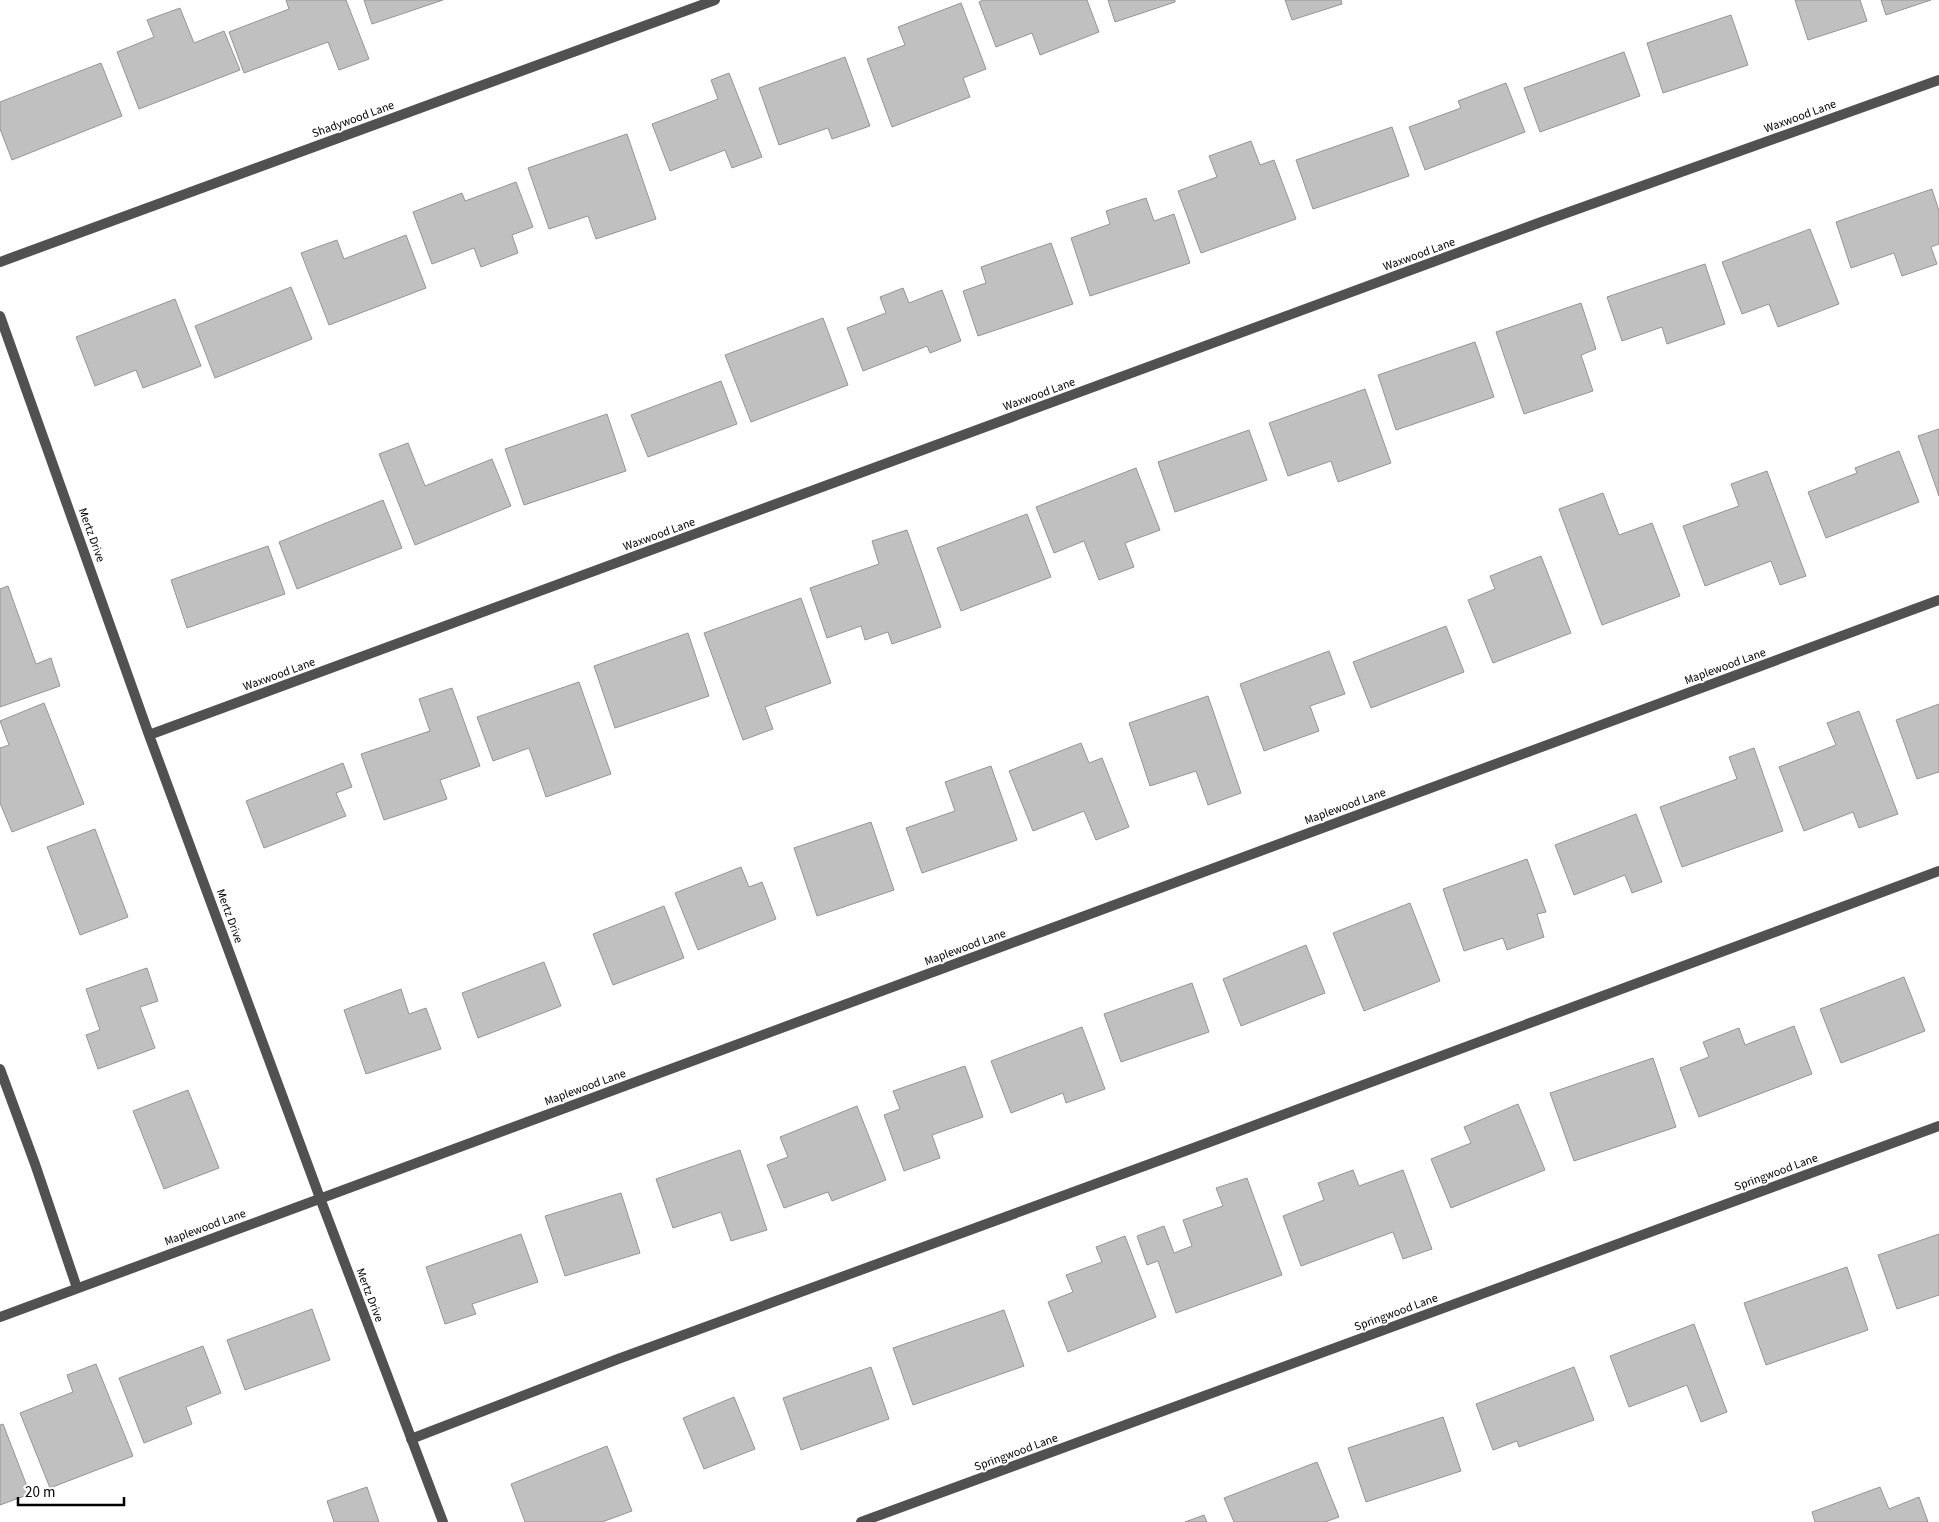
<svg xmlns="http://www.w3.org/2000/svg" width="1939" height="1522" viewBox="0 0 1939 1522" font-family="'Source Sans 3',sans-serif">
<rect width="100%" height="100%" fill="#fff"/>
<!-- building -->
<path fill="#c0c0c0" stroke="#959595" d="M286,0H346L369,59L339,70L328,42L244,73L229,32L289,9Z
M364,0H443L372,24Z
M983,0H1087L1099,32L1040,55L1032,33L996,47L979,2Z
M1108,0H1175V2L1115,22Z
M1285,0H1341L1342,4L1292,20Z
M1795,0H1860L1867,21L1808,40Z
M1881,0H1931L1886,15Z
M961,3L986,69L963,78L970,97L892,127L867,59L905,45L898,27Z
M180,8L194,43L224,31L240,70L139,109L117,52L154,37L147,20Z
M1731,15L1748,65L1663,93L1647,43Z
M1624,52L1640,96L1540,132L1524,88Z
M845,57L870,126L832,139L828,128L779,145L759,88Z
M101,63L122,116L12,160L0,129V102Z
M729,73L762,157L732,168L725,150L670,171L652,124L718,99L711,80Z
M1506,83L1525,132L1425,170L1409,127L1461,108L1458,101Z
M1392,127L1409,176L1313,209L1296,160Z
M627,134L656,219L596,239L588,216L549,229L528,168Z
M1251,141L1260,165L1274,160L1296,219L1201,253L1178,191L1217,177L1209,156Z
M516,182L533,227L512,235L518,253L481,267L474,248L432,264L413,212L462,193L465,201Z
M1932,189L1939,211V244L1931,247L1937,264L1902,276L1894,253L1851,268L1836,222Z
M1146,198L1154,221L1174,214L1190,263L1090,296L1071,238L1110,224L1106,211Z
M1810,229L1839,304L1778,327L1769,304L1742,314L1722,262Z
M406,235L426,288L329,325L301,253L337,240L344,259Z
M1051,243L1073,304L978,336L963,291L986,283L981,267Z
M1705,264L1725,324L1667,344L1662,327L1622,341L1607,297Z
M291,287L312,339L215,378L195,326Z
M903,288L909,303L942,290L961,341L930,353L927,346L863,371L847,328L886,313L880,297Z
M175,299L201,366L143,388L136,370L95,386L76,337Z
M1581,303L1596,349L1581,355L1593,391L1524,414L1496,332Z
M823,318L848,385L751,422L725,355Z
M1475,342L1494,397L1396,430L1378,375Z
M721,381L737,424L648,457L631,415Z
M1365,389L1391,463L1338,482L1331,461L1288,476L1269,423Z
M607,414L626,471L524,505L505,449Z
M1939,429V496L1918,436Z
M1249,430L1267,480L1175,512L1158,462Z
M408,443L425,486L492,459L511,506L415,545L379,454Z
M1899,451L1919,502L1826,538L1808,492L1857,473L1855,468Z
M1136,468L1160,530L1125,543L1134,567L1099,580L1084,541L1054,553L1036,507Z
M1767,471L1806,576L1780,585L1771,561L1705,586L1683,526L1739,506L1731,484Z
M1603,493L1619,535L1652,523L1680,596L1602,625L1559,509Z
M383,500L402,548L297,589L279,542Z
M1027,514L1051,577L961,611L937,548Z
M907,530L941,627L892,644L888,632L865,640L861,626L827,638L810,588L879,564L872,541Z
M268,546L285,594L187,628L171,580Z
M1541,556L1571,633L1493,663L1468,600L1495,589L1490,576Z
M8,586L36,664L51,658L60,686L0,707V589Z
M801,598L831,683L765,707L773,729L743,740L704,633Z
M1446,626L1464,672L1371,708L1353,662Z
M688,633L709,696L615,728L594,666Z
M1329,651L1345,694L1310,706L1319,731L1264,751L1240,684Z
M579,682L611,774L546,797L529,748L493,761L477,717Z
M452,688L480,766L440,780L447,799L384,820L361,754L430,731L419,699Z
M1208,696L1241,793L1208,805L1196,771L1150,786L1129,723Z
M44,703L84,804L12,832L0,803V748L9,745L0,721Z
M1939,704V772L1917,779L1896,720Z
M1859,711L1898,814L1859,828L1853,812L1804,831L1779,767L1836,745L1827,723Z
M1081,743L1089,763L1102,758L1129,827L1096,840L1084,811L1033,831L1009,771Z
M1754,748L1783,831L1682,867L1660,807L1737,779L1729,757Z
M343,763L352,787L336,793L346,816L264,848L246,801Z
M991,766L1017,840L922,873L906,828L955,811L945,782Z
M1636,814L1662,882L1632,893L1625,875L1574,895L1555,845Z
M871,822L894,890L817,916L794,848Z
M95,829L128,917L80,935L47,847Z
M1527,859L1546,912L1537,914L1544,937L1507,950L1503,938L1464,951L1443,889Z
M741,867L749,887L762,882L776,919L698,950L675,893Z
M1410,903L1440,981L1364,1011L1333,933Z
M664,906L684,958L613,985L593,934Z
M1306,945L1325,993L1241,1026L1223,979Z
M544,962L561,1006L478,1038L462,993Z
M147,968L158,1001L140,1007L155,1048L98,1069L86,1035L100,1030L86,989Z
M1904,977L1925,1031L1841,1063L1820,1009Z
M1192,983L1209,1032L1121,1062L1104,1014Z
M401,989L409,1014L426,1008L441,1049L366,1074L344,1010Z
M1794,1026L1812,1074L1699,1117L1680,1068L1709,1057L1703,1042L1739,1028L1745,1045Z
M1082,1027L1105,1089L1066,1103L1063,1093L1011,1113L991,1061Z
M1653,1058L1676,1127L1574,1161L1550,1093Z
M965,1066L983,1117L932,1135L940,1158L904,1171L884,1115L900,1109L893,1091Z
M188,1090L219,1168L164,1189L133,1111Z
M1518,1104L1545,1170L1451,1208L1431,1159L1471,1143L1464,1127Z
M857,1106L886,1180L832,1201L828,1192L784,1208L767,1165L788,1157L780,1137Z
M740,1150L767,1230L731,1241L721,1212L673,1228L656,1179Z
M1353,1170L1359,1186L1403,1170L1432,1249L1403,1259L1393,1232L1301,1266L1283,1216L1324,1200L1318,1183Z
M1247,1178L1282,1275L1176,1313L1158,1261L1147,1265L1137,1236L1164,1226L1174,1253L1192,1246L1183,1220L1223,1206L1216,1188Z
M621,1193L640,1253L565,1276L545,1216Z
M521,1234L538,1282L472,1304L476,1314L445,1324L426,1267Z
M1939,1234V1295L1897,1309L1878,1255Z
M1125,1236L1156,1317L1068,1352L1048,1302L1073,1292L1066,1275L1102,1262L1096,1247Z
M1847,1267L1868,1330L1766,1365L1744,1303Z
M312,1309L330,1360L245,1390L227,1340Z
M1004,1310L1024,1366L913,1405L893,1348Z
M1694,1324L1727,1412L1701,1422L1687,1385L1629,1407L1610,1356Z
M203,1346L221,1393L186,1407L192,1424L144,1443L119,1378Z
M96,1364L133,1456L50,1488L20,1413L73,1392L67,1375Z
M871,1367L889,1419L801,1450L783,1398Z
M1574,1367L1594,1420L1519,1447L1517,1441L1493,1450L1476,1404Z
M734,1397L755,1449L704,1469L683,1418Z
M1443,1417L1461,1471L1366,1502L1348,1448Z
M3,1424L30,1494L0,1505V1425Z
M607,1446L632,1511L602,1522H525L511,1484Z
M1317,1462L1339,1517L1325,1522H1234L1224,1498Z
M367,1487L379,1522H334L327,1501Z
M1880,1487L1889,1509L1919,1497L1928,1522H1815L1812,1512Z
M1204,1515L1207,1522H1185Z"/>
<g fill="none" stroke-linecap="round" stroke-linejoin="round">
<!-- lane -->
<path stroke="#515151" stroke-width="10" d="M0,1069L35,1164L77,1288
M411,1439L618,1359L1207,1143L1939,871"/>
<!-- street -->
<path stroke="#515151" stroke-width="10" d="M0,262L715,0
M0,316L149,735L320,1198L443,1522
M149,735L1544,221L1939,80
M0,1317L1939,600
M861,1522L1939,1126"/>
</g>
<g text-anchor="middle" stroke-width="4" stroke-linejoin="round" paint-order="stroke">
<!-- street labels -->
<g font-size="12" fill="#000" stroke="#fff">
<text transform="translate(1800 116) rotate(-20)" y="4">Waxwood Lane</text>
<text transform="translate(353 119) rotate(-20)" y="4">Shadywood Lane</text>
<text transform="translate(1419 254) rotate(-20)" y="4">Waxwood Lane</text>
<text transform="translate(1039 394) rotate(-20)" y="4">Waxwood Lane</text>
<text transform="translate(659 534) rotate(-20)" y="4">Waxwood Lane</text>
<text transform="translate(92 535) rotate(70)" y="4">Mertz Drive</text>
<text transform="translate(1725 666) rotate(-20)" y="4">Maplewood Lane</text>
<text transform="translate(279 674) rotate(-20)" y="4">Waxwood Lane</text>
<text transform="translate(1345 806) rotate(-20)" y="4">Maplewood Lane</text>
<text transform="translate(230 916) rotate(70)" y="4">Mertz Drive</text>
<text transform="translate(965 947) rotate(-20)" y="4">Maplewood Lane</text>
<text transform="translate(585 1087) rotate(-20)" y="4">Maplewood Lane</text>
<text transform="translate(1776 1172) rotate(-20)" y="4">Springwood Lane</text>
<text transform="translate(205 1227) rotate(-20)" y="4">Maplewood Lane</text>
<text transform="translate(370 1295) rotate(69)" y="4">Mertz Drive</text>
<text transform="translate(1396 1312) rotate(-20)" y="4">Springwood Lane</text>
<text transform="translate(1016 1452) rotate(-20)" y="4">Springwood Lane</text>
</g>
</g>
<!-- scale -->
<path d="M18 1497v8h106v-8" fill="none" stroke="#000000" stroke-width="2.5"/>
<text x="25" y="1497" font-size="15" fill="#000000" stroke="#ffffff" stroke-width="4" paint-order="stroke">20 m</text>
</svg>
